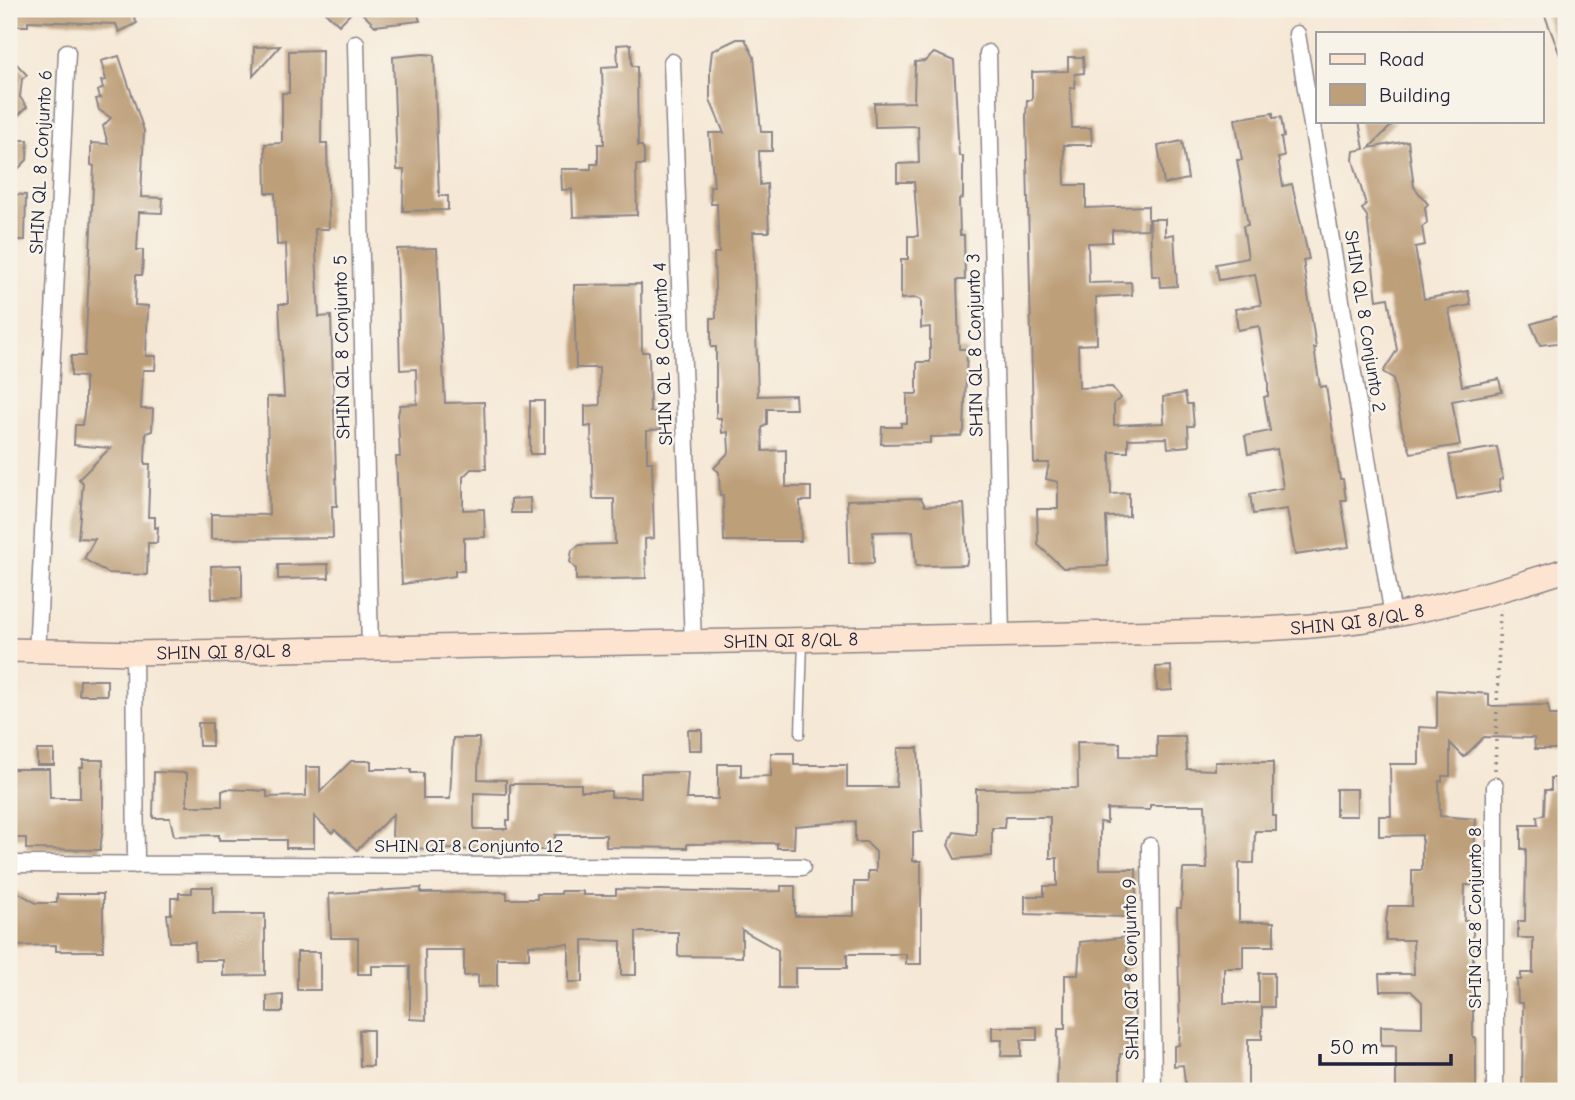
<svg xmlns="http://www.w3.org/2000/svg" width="1575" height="1100" viewBox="0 0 1575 1100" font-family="'Comic Neue',sans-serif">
<rect width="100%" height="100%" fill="#f7f3e8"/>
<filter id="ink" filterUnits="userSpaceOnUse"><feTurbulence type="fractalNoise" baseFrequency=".0143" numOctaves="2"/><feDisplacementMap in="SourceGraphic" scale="14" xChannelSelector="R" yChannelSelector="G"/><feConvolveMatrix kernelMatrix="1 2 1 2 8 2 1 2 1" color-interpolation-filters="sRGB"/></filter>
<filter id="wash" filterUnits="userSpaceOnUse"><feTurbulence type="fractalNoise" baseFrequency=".00686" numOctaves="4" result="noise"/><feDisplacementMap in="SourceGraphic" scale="28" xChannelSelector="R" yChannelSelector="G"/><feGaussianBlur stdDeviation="1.57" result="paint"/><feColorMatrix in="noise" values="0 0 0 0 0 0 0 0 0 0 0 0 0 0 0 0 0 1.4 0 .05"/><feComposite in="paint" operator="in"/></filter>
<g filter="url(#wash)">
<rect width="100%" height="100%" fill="#f6e8d6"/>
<g id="blocks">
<!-- building -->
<path fill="#bd9f79" d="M9,9H130L137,23L119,32L116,24L28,21V26H9Z
M322,9H355L339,25Z
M358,9H416L420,21L375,26Z
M1555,9H1566V62L1563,63L1544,13Z
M737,39H745L754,57L761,132H772V151H759L760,185L767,184L769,232H753L758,396L795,395L796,409H767V424L762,428L763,451L786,450V487H811V501H800L801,541H724L723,496H720L719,472L714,468L729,452L728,432L722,433L721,418H716V347H711V318H716L714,253H719L717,204H711L710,186H714L709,133H724L710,100V68L712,51Z
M631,44L632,66H637L638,146H642L644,151V165H636L637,215L573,217L572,189L562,190L561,169H591V164H598V144H604L602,67L618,66L617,45Z
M280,46L266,62L253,76L254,47Z
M322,50L321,143H327L329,229H315L319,317L331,316L337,506H332L333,538L211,539V514L269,515L267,397H284L279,304H288L286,244L277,245L275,193H266L265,144L282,143V93H289V51Z
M934,53L954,61L959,156H963V198L959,199L960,235H964L965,280H957L959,349H967L964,431L961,436L930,437V443L881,444L882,427H901V423H907V394H917V362H930V327L921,328V300L916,298L901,299V259H908V236H918L914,182H897V164L919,163L918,126L875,127L874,103L914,102L915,62L925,61Z
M424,54L434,55L439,196H448V210L403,211L404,170H397L393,57Z
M9,56L27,75L22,79L20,97L27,107L9,124Z
M119,56L144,131L141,197L163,198L162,213L139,212L137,250H143V256L142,275H136L135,305L148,306L146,356H156L155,370H143L141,409H153L152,431L146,433L145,464H150L148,517H155V528L158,527L157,543H148L147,575L108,573L84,559L95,539L78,538L83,483L79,479L110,448L74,445L75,425H82L85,407V377L71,376V356H85L94,166L91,165V143L108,144L103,126L111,118L99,110L96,99L100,98L98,91L103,88L101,81L106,80L101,61Z
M1068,57H1083L1084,73L1075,74V88H1070L1072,128H1091L1092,145H1064L1065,185H1086V208L1148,206V229L1112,230V242L1088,243L1089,283L1131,282L1132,295L1096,297L1097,344L1078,345L1079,388L1112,387L1121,398L1114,403V425L1164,423L1163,397L1185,393L1187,404H1192L1194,426H1188L1189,446L1168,448L1167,438L1128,439V452H1110L1111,494L1129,493V516L1106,517L1108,566L1063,568L1038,545L1037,509H1058V482L1046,479L1049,463H1034L1026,116L1027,100H1032V72L1068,71Z
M1273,113V118L1281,117L1284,137L1281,138L1284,157L1278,158L1283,186L1292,184L1309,259L1303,260L1316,348H1314L1320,387L1326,386L1340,479H1343L1346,500H1341L1349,547L1295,555L1287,509L1253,514L1250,494L1283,488L1277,449L1248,454L1245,436L1270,431L1264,397L1268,396V382L1259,326L1238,330L1235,309L1261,305L1255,274L1219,280L1216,264L1248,258L1243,226L1248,225L1237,160H1242L1235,119Z
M1359,121H1396L1369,148L1408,141L1414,187L1428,204L1425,207L1427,223L1422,227L1425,245L1415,247L1424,299L1468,291L1471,305L1449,309L1462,386L1499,379L1502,392L1452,401L1460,445L1411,453L1402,429L1393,378L1383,372L1397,350L1388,298L1377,300L1367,216L1362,209L1366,205L1353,160L1354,151L1364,149Z
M9,140H28L27,160L9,178Z
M1182,141L1188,179L1164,184L1158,146Z
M9,194L26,195L25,240H9Z
M1150,219H1165V236L1174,234L1177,286L1161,287L1160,276H1152Z
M437,248L445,403L484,402L486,469H471L463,477V510L484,509L485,537L464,538V571H455V576L402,584L396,457H400L398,415L400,405L417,404L416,369L400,370L397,249Z
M641,284L642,352H649L650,412H660L661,429L647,431V462H652L654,538L645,539L646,578L576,580V569L570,562L572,550L580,545L615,544L614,499H593L591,426L585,427V406L600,405L599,368H576L574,285Z
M1558,316L1566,342L1540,345L1531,324Z
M530,401H544V454H530Z
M1497,447L1503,479L1499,480L1501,491L1457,499L1449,455Z
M530,498L531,513H511V499Z
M921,498L925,506L964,504L968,558L966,565L916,566L913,531L873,532L874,563L849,564L847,500Z
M328,564L329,578L278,579V565Z
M242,565V598L212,599L211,566Z
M1171,666L1172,690L1157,691L1156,667Z
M80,680H107V695H79Z
M1437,690L1489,694V706L1548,705L1550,715H1566V749H1535L1534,738L1484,737L1464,757L1450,743V776H1442V781H1439L1440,816L1476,819L1473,869H1476V885H1465L1464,921H1473V1038H1476V1091H1396V1046H1381V1026L1422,1027V1002L1411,991H1380L1379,974H1414L1413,940H1386V921L1388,906H1412V870H1422V835L1379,836V816H1391L1390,764H1419V727L1437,728Z
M198,723H212V746H199Z
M688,730H702V750H689Z
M1157,736H1185L1187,769L1215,770V762H1273V816H1276V831H1255L1254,863H1239V922H1274V946H1243V968H1224V1003H1259V973H1274V1007H1262V1039H1248V1091H1186L1183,1065L1174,1066V1046L1179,1045L1180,1029L1177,908H1181L1183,869H1207L1205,805H1150V810L1107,809V823L1100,822V869H1136V894L1135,898H1128L1127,917L1025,914V896H1044V886H1057V858H1050V817H1005L1004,828H992V856L955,859L948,845L954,832L976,835V789L1078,788L1077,742L1120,743V756L1157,757Z
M453,738H479L478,779L506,780V794L474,793V829H507V820H510V784H581V791H611V797H641V773L688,772L686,799H718V764H741V777L771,776V753H794V765H847V787H896L898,748H918L922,832H913V861H921V964H906V954H847V968H795V988H778V950L742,930V957L678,956V932H636V975H621V941L583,940V982H569V944L529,945V958H497V986L478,987V975L464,976V950H425L426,1020L410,1019V966H372V974H358V938H331L329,894L421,888V893L507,892V899H537V894H561V891H583V895H616V889L748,892L781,891V886H795V916H854V882H868V871H876V852L866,842H855V821L795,826L794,848H777V843L687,844V848L606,847V835H555V850H484L400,848L403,840H394L392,835L393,814L357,850L335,830L332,833L314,816V848H286V840H219V835L174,836L170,818H153L154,772L187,773V806H222V791L227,789L267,791V797L306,796V767H320V792L351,761H371V769H411V773H423V799H450Z
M37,750H54V765H37Z
M83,760H103V827L100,850L26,849V838H9V769H49L50,798H80V768L83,767Z
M1551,778H1566V1091H1522L1523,1003H1518L1517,980H1521V973H1533V938H1518V921H1525L1526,849H1521V825H1538L1537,816L1544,815L1545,790H1551Z
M1336,789H1357V816H1336Z
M9,887L36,903H57V894H103V951H56V945L9,946Z
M192,887H213V914H265V975L223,976V960H195V942H170L167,914H171V898H179V893H192Z
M1128,937V949H1133V968H1127V994H1134L1136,1053L1120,1054V1091H1057L1058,1029H1065V975H1078L1080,942Z
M297,952H320V990H297Z
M283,995V1012H267V996Z
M992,1027H1037V1040H1021V1056H1001L1002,1040H992Z
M359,1030H373V1066H360Z"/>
</g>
</g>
<g filter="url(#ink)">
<use href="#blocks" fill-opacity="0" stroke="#8c8588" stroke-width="2"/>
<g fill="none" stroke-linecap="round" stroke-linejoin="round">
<!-- lane casing -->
<g stroke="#8c8588" stroke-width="11">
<path id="lane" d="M800,734L803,641"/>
</g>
<!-- street casing -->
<g stroke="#8c8588" stroke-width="19">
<path id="street" d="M1297,34L1393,616
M356,43L370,649
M988,53L1001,636
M672,62L693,644
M37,653L67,52
M134,653L136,865
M1495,786V1091
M1150,846L1153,1091
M9,864L802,867"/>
</g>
<!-- secondary casing -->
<g stroke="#8c8588" stroke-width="26">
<g id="secondary">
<path id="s1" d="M9,650L134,653L1225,631C1282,628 1339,626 1395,615C1453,604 1510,588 1566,570"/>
</g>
</g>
<!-- path -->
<path stroke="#8c8588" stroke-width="3.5" stroke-dasharray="2 5" stroke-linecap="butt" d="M1495,770L1500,609"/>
<!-- lane -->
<use href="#lane" stroke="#fff" stroke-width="8"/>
<!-- street -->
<use href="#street" stroke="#fff" stroke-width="16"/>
<!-- secondary -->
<use href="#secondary" stroke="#fde4d1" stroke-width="23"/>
</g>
</g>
<g text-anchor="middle" stroke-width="5" stroke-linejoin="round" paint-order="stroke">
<!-- street labels -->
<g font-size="19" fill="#22223b" stroke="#f7f3e8">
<text transform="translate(40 162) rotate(-87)" y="7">SHIN QL 8 Conjunto 6</text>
<text transform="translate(1366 321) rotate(81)" y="7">SHIN QL 8 Conjunto 2</text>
<text transform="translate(974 345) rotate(-91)" y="7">SHIN QL 8 Conjunto 3</text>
<text transform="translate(341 347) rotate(-91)" y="7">SHIN QL 8 Conjunto 5</text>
<text transform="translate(662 354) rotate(-92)" y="7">SHIN QL 8 Conjunto 4</text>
<text dy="7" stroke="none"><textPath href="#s1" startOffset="1349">SHIN QI 8/QL 8</textPath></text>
<text dy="7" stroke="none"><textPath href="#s1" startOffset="782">SHIN QI 8/QL 8</textPath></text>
<text dy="7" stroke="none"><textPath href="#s1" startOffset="215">SHIN QI 8/QL 8</textPath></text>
<text x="469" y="852">SHIN QI 8 Conjunto 12</text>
<text transform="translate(1474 918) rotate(-90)" y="7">SHIN QI 8 Conjunto 8</text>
<text transform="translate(1130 969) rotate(-91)" y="7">SHIN QI 8 Conjunto 9</text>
</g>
</g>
<!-- margin -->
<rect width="1575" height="1100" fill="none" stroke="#f7f3e8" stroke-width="35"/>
<!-- legend -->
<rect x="1316" y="32" width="228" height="91" fill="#f7f3e8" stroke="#a29fa3" stroke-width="2"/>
<rect x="1330" y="54" width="35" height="10" fill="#fde4d1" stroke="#a29fa3" stroke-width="2"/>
<text x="1379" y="66" font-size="21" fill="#22223b">Road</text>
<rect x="1330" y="84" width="35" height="21" fill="#bd9f79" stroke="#a29fa3" stroke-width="2"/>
<text x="1379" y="102" font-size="21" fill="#22223b">Building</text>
<!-- scale -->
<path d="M1320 1054v10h131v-10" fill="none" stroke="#22223b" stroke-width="3.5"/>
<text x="1330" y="1054" font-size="21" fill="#22223b" stroke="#f7f3e8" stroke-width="5" paint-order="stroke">50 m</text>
</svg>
